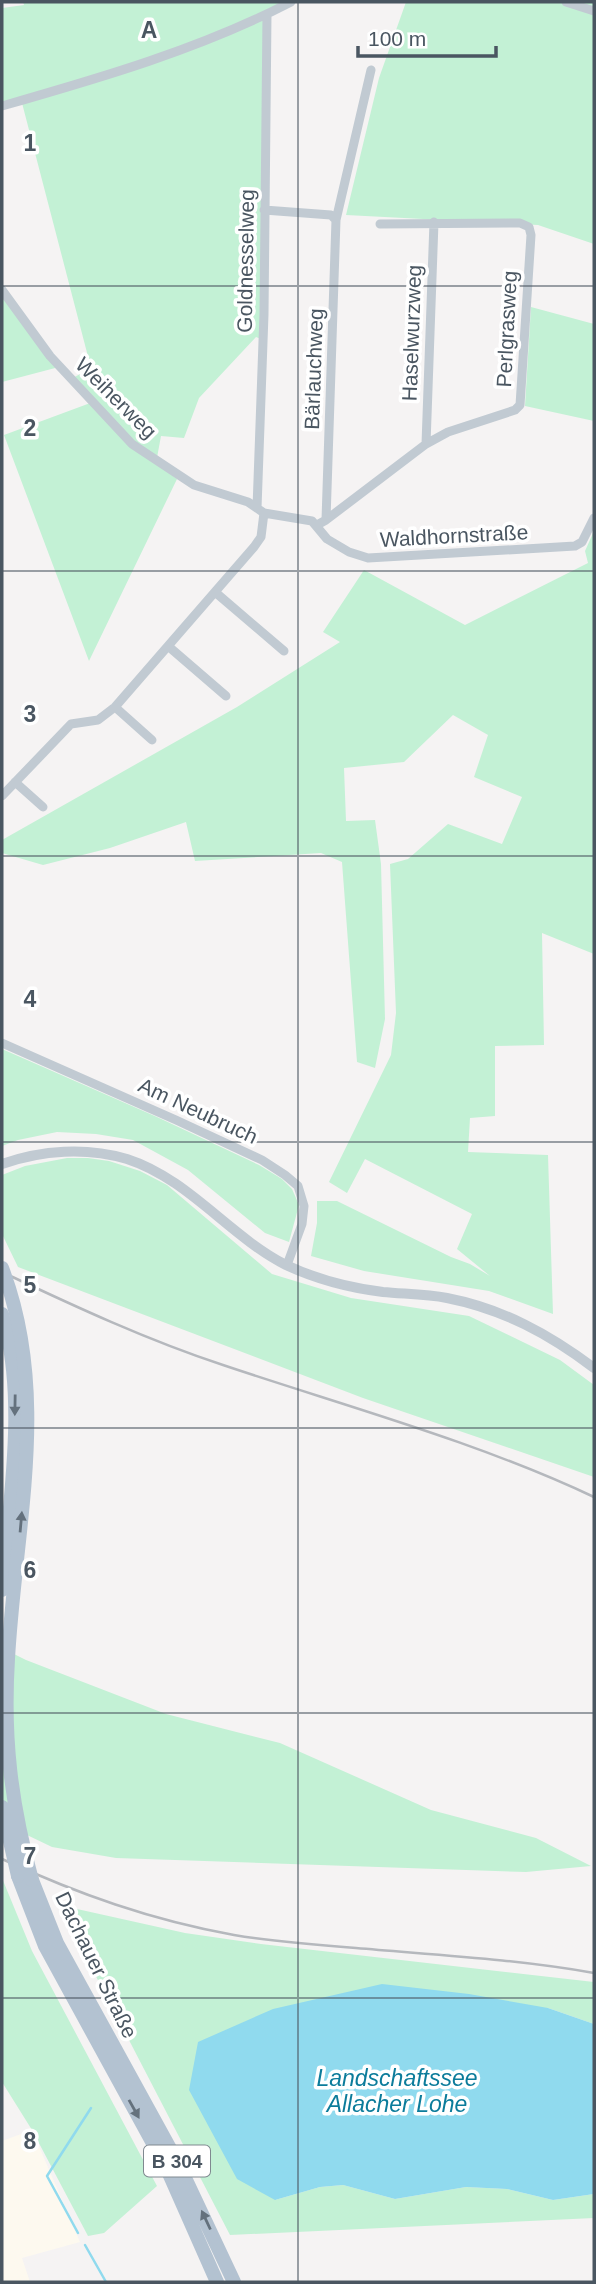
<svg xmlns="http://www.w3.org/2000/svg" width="596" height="2284" viewBox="0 0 596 2284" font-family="Helvetica,sans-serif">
<rect width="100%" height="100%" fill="#f5f3f3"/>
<!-- commercial -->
<path fill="#fdf9ef" d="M32,2130L80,2242L22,2258L30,2282H2V2141Z"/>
<!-- green -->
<path fill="#c3f1d5" d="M23,2H289L266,14L261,339L256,337L199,398L184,438L161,436L156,463L177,479L89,661L4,435L93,402L71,379L91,368L22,103L2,106V8L24,5Z
M406,2H594V244L538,225L346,215L379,78Z
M2,293L59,367L2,382Z
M531,307L594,324V421L525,406Z
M594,531V954L542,933L544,1045L495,1046V1116L470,1118L468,1152L548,1155L553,1314L489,1291L364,1271L311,1256L317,1223V1201H337L451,1257L470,1264L490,1276L457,1249L472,1214L365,1159L347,1193L329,1182L391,1055L396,1013L390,864L408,859L448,824L502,844L522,797L474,777L488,735L453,715L404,762L344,768L346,821L375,820L381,864L385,1019L375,1068L357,1062L342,862L321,853L195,861L186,822L110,848L43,865L2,853V840L237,707L340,642L323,632L364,570L465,625L588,563L585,551Z
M2,1049L157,1117L259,1165L282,1179L292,1189L299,1205L289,1242L265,1233L188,1170L133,1140L96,1134L57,1132L18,1140L2,1146Z
M67,1158H88L109,1161L140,1171L167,1185L272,1274L351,1298L469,1316L560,1360L594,1385V1477L363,1398L18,1267L2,1234V1175L25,1166Z
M2,1648L26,1660L166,1714L280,1743L431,1810L536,1838L591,1866L526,1872L116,1858L52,1847L2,1823Z
M2,1878L32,1951L157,2186L104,2233L88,2236L32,2130L2,2082Z
M59,1905L185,1933L261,1944L594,1982V2024L548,2008L275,2200L320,2187L343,2185L395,2199L466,2187L507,2189L553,2200L594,2194V2218L230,2235Z"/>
<!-- water -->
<path fill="#90daee" d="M382,1984L469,1994L548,2008L594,2024V2194L553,2200L507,2189L466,2187L395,2199L343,2185L320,2187L275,2200L237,2179L189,2090L198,2042L273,2009Z"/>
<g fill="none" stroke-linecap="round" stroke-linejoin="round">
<!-- stream -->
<path stroke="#90daee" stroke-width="2.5" d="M78,2233L47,2176L91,2108
M85,2245L106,2282"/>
<!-- minor -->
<path stroke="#c1cad2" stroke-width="9" d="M566,2L594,11
M2,106C100,78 200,49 291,2
M264,210L331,215L336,220L371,70
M2,290L50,356L132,444L194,485L248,502L264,513L312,521L327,539L349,552L368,558L575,546L582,542L594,518
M426,444L434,222
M257,508L264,314L267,14
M326,520L336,220
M317,525L326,520L426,444L448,432L515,410L520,405L531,235L529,227L520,223L380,224
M215,592L284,651
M168,646L226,696
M115,707L152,740
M15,782L43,807
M2,796L71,724L98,720L115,707L254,547L261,537L264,513
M2,1043L176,1120L262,1160L285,1175L298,1186L304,1206L302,1224L287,1265"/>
<!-- tertiary -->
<path stroke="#c1cad2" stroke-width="10" d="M2,1164C42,1150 86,1147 127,1159C189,1179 229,1236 286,1265C316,1279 350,1288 383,1292C404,1294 426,1294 447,1298C503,1309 549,1334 594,1368"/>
<!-- primary -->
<path stroke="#b3c2d1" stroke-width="14" d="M2,1314C28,1396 9,1505 2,1590
M18,1876L45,1946L167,2169L217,2282
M32,1880L57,1943L178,2163L234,2282"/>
<!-- rail -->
<path stroke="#b5b8bd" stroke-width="2.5" d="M2,1272C74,1306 147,1340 223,1365C348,1407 475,1441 594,1497
M2,1859C78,1894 151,1920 234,1935C274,1942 315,1945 356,1948C436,1955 515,1959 594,1973"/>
<!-- primary-bridge -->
<path stroke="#b3c2d1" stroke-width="14" d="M2,1268C51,1396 15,1528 8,1659C3,1738 11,1804 32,1880
M2,1807L18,1876"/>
</g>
<!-- one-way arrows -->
<defs><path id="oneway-solid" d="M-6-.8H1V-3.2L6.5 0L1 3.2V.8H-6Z" transform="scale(1.75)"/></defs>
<g fill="#64717d">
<use href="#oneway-solid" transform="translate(15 1405) rotate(91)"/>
<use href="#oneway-solid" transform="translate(21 1522) rotate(-85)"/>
<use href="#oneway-solid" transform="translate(134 2109) rotate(61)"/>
<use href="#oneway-solid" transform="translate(206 2220) rotate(-115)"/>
</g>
<!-- grid -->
<path fill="none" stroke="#4a5661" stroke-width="2" stroke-opacity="0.55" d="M298,2V2282M2,286H594M2,571H594M2,856H594M2,1142H594M2,1428H594M2,1713H594M2,1998H594"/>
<g text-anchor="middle" stroke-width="7" stroke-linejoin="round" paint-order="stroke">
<!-- shield labels -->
<rect fill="#fff" stroke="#808990" stroke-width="2" x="144" y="2145.5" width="66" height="31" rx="5"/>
<g font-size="19" font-weight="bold" fill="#4a5661">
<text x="177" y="2168">B 304</text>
</g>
<!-- street labels -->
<g font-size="21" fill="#4a5661" stroke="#fff">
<text transform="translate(246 261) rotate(-89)" y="7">Goldnesselweg</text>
<text transform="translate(507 329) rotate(-87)" y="7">Perlgrasweg</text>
<text transform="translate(412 333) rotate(-88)" y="7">Haselwurzweg</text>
<text transform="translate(314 369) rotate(-88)" y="7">Bärlauchweg</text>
<text transform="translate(116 398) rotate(45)" y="7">Weiherweg</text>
<text transform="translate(454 536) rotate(-3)" y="7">Waldhornstraße</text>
<text transform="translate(198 1111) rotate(25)" y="7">Am Neubruch</text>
<text transform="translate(96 1965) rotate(64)" y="7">Dachauer Straße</text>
</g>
<!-- water labels -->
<g font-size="23" font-style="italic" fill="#0c7c9b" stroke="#fff">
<text x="397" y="2086">Landschaftssee<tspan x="397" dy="26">Allacher Lohe</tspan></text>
</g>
</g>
<g font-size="23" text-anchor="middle" font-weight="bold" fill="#4a5661" stroke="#fff" stroke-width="7" stroke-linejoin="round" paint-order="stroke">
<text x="149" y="38">A</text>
<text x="30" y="151">1</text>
<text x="30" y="436">2</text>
<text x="30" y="722">3</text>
<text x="30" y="1007">4</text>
<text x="30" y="1293">5</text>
<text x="30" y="1578">6</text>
<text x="30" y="1864">7</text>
<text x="30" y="2149">8</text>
</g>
<!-- border -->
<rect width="596" height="2284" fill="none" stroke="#4a5661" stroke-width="7"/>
<!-- scale -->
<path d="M358 46v10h138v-10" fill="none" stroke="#4a5661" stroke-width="3.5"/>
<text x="368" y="46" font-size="21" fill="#4a5661" stroke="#ffffff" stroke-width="5" paint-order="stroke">100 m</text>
</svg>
